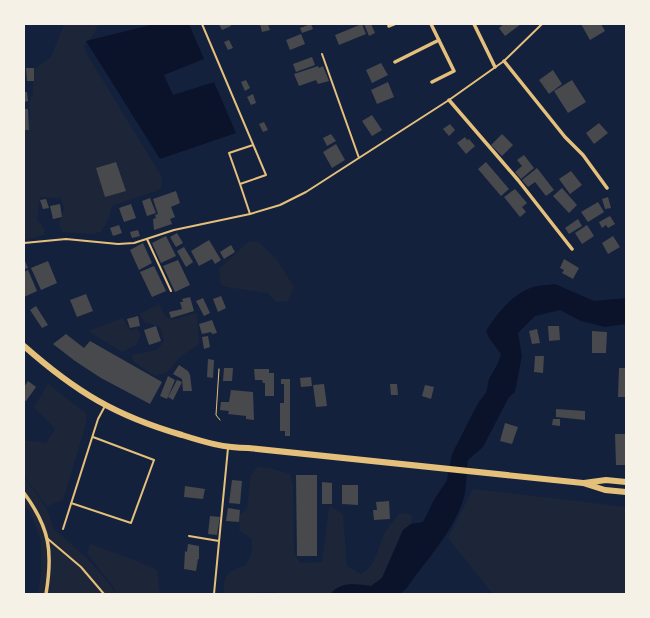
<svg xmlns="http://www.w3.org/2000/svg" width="650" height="618" viewBox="0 0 650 618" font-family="Signika,sans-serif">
<rect width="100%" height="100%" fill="#14213d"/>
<!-- green -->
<path fill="#1d2539" d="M64,24L98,25L94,34L84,45L86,53L162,177L161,188L156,191L112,206L109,218L101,232L92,234L62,232L59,224L64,209L61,198L40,197L37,219L45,229L44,235L24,240V130L31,117L29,104L33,93V70L51,57Z
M258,241L277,260L294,287L288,301L276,302L268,293L226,287L221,284L219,269L248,242Z
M159,304L165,316L172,320L197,313L199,344L180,357L168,372L155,376L134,362L131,355L157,350L164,341L160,327L144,322L140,314Z
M123,318L130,331L137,328L141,335L136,345L122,352L88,331Z
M48,384L87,414L85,427L63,500L47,506L24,476V440L46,443L55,429L34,407Z
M258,467L270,468L290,474L293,484L294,553L300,563L322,562L329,508L331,506L343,515L347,566L361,574C378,564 377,547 386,531C390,524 395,519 400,513L410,514L412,517L411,524L403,530L382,578L371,586C355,584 342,581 330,594H284L272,592L224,594C223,573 228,572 246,565L252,551V539L239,530L240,515L247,509L251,475Z
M24,477L46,507L54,529L87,558L112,587L114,594H38L41,574V540L31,514L24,505Z
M473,489L626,507V594H493L448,538Z
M90,544L137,561L157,570L160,594H116L113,586L87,554Z"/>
<!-- water -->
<path fill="#0b132b" d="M155,24H189L204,59L164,75L173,95L214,82L236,133L160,159L86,41Z
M555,284L594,301L626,298V324L605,327L581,321L560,310L535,316L518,333L522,356L515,392L509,397L483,447L468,460C466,472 467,486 464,497C454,532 426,560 406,589L399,594H330C342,581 355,584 371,586L382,578L403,530L411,524L423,522L434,500L447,480L452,454L478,403L486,393L489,379L498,363L501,354L489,338L486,331C497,313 511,296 530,288C538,285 548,285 555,284Z"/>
<!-- building -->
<path fill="#48494c" d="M219,24H230L231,26L222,30Z
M260,24H268L270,30L262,32Z
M311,24L313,29L302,33L300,28Z
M362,24L366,34L339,45L335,35Z
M364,24H371L375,33L369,36Z
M504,24H521L505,36L499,28Z
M581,24H601L605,31L590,40Z
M301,34L305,44L290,50L286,40Z
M229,40L233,48L228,50L224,42Z
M312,57L315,65L296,72L293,64Z
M381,63L388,75L372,83L366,70Z
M318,66L319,68L323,66L329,81L318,84L316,80L299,86L294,74Z
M26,68H34V81H27Z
M553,70L562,84L549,94L539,80Z
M246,80L250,88L245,91L241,82Z
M572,80L586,102L568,113L554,91Z
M388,82L394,97L377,104L371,90Z
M24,92H27L28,101L24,102Z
M253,94L256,103L251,105L247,97Z
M24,109H28L29,130H24Z
M372,115L382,130L372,136L362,121Z
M264,122L268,130L263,132L259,124Z
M599,123L608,133L594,144L586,133Z
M450,124L455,130L449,136L443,129Z
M331,134L336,141L327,146L323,138Z
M502,134L513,145L502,156L491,145Z
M465,137L467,140L469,139L475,146L466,154L457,143Z
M336,144L345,160L332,168L323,152Z
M524,155L534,168L521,179L515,172L522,166L517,160Z
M116,162L126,191L105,197L96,168Z
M486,162L509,189L501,196L478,169Z
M537,168L554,190L546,196L535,182L528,187L522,180Z
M571,171L582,185L570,194L559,179Z
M562,188L577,205L569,213L553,196Z
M515,189L527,203L522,207L526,212L520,217L504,197Z
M176,191L180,203L171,207L175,217L170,219L172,224L154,230L153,219L156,218L155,215L158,214L153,199Z
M608,197L611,208L605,209L602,199Z
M150,198L156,213L147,216L142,201Z
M46,199L49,208L43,209L40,200Z
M598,202L604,212L588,222L581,212Z
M60,204L62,217L53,219L50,206Z
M131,204L136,218L124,222L119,208Z
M610,216L615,224L608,228L606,225L602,228L599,222Z
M578,219L582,226L569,234L565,228Z
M119,225L122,233L113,236L110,228Z
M587,225L594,236L582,244L575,233Z
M138,230L140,236L132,238L130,232Z
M177,233L183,243L176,247L170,237Z
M166,236L176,256L161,263L152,243Z
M613,236L620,247L608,254L602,243Z
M209,240L221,260L215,264L212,259L199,266L191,251Z
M143,243L152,263L139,270L130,250Z
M231,245L235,252L224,259L220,252Z
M184,247L193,262L186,267L177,251Z
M24,259L28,268L24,269Z
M564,259L579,268L573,279L562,273L564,270L560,268Z
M178,260L190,285L175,292L163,266Z
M48,261L57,283L41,290L31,268Z
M154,266L166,291L152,297L140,272Z
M28,270L37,291L24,297V272Z
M86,294L93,311L77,317L70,300Z
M221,296L226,308L218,312L213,299Z
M190,297L194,311L171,318L169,312L182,309L180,302H183L182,299Z
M203,298L210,313L204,316L196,301Z
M36,306L48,325L42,328L30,310Z
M138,316L140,326L130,328L127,319Z
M212,320L217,333L212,334L211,332L202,334L199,324Z
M156,326L161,341L149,345L144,330Z
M548,326H559L560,340L549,341Z
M537,329L540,343L532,344L529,331Z
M592,331L607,332L606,353H592Z
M66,334L84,348L90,341L162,382L150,404L101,378L75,361L53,344Z
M208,336L210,347L204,349L202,337Z
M535,356H544L543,373L534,372Z
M208,359L214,360L213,378L207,377Z
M179,365L188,371L190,375L192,391H183L182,379L173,374Z
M224,368H233L232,381H223Z
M619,368H626V397H618Z
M254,369H269V373H274V396H265V383H263L262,380H255Z
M168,376L175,380L167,399L160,396Z
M311,377L312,386L301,387L300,378Z
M281,379H290V436H285V431H280V403H284V384H281Z
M177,380L182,382L173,400L168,397Z
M28,381L36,387L26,401L24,400V387Z
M324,384L327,406L316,407L313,385Z
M390,384H397L398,395H391Z
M425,385L434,387L431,399L422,396Z
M231,390L253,392L254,420L246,419V416L228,414L229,411L220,410L221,402H229Z
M556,409L585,411V420L556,417Z
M553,419H560V426L552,425Z
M505,423L518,427L512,444L500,441Z
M615,434H626V465H616Z
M296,475H317V556H297Z
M232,480L242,481L240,504L229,503Z
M322,482L332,483V504H322Z
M342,485H358V505L342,504Z
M185,486L205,489L203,499L184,497Z
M389,501L390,519L374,520L373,510H377L376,502Z
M228,508L240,510L239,522L226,521Z
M210,516L220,517L217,535L208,534Z
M188,544L199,546V559H198L196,571L184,569L185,551L187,552Z"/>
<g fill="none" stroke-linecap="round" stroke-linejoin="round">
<!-- path -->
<path stroke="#e5c07b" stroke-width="1" d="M219,369L216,415L220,420"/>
<!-- service -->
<path stroke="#e5c07b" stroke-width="2" d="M202,24L266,175L240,184L229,153L253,145
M322,54L359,158
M240,184L250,214
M147,239L171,291
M24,243L66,239L118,244L134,243L174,230L250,214L280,205L306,192L449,100L504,61L542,24
M71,503L131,523L154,460L93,437
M63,529L98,419L105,406
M189,536L219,541
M48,539L81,567L104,594
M214,594L228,448"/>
<!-- minor -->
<path stroke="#e5c07b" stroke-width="3.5" d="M431,24L454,71L432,82
M474,24L495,67
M389,26L394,24
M504,61L565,137L583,155L607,188
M395,62L439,40
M449,100L518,180L572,249
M24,493C50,528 53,552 46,594"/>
<!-- primary -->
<path stroke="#e5c07b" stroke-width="6" d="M24,346C76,392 116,416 182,435C204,442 224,448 248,448L583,483L605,490L626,492
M584,483L606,480L626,482"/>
</g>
<!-- border -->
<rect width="650" height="618" fill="none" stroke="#f6f1e7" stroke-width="50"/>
</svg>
